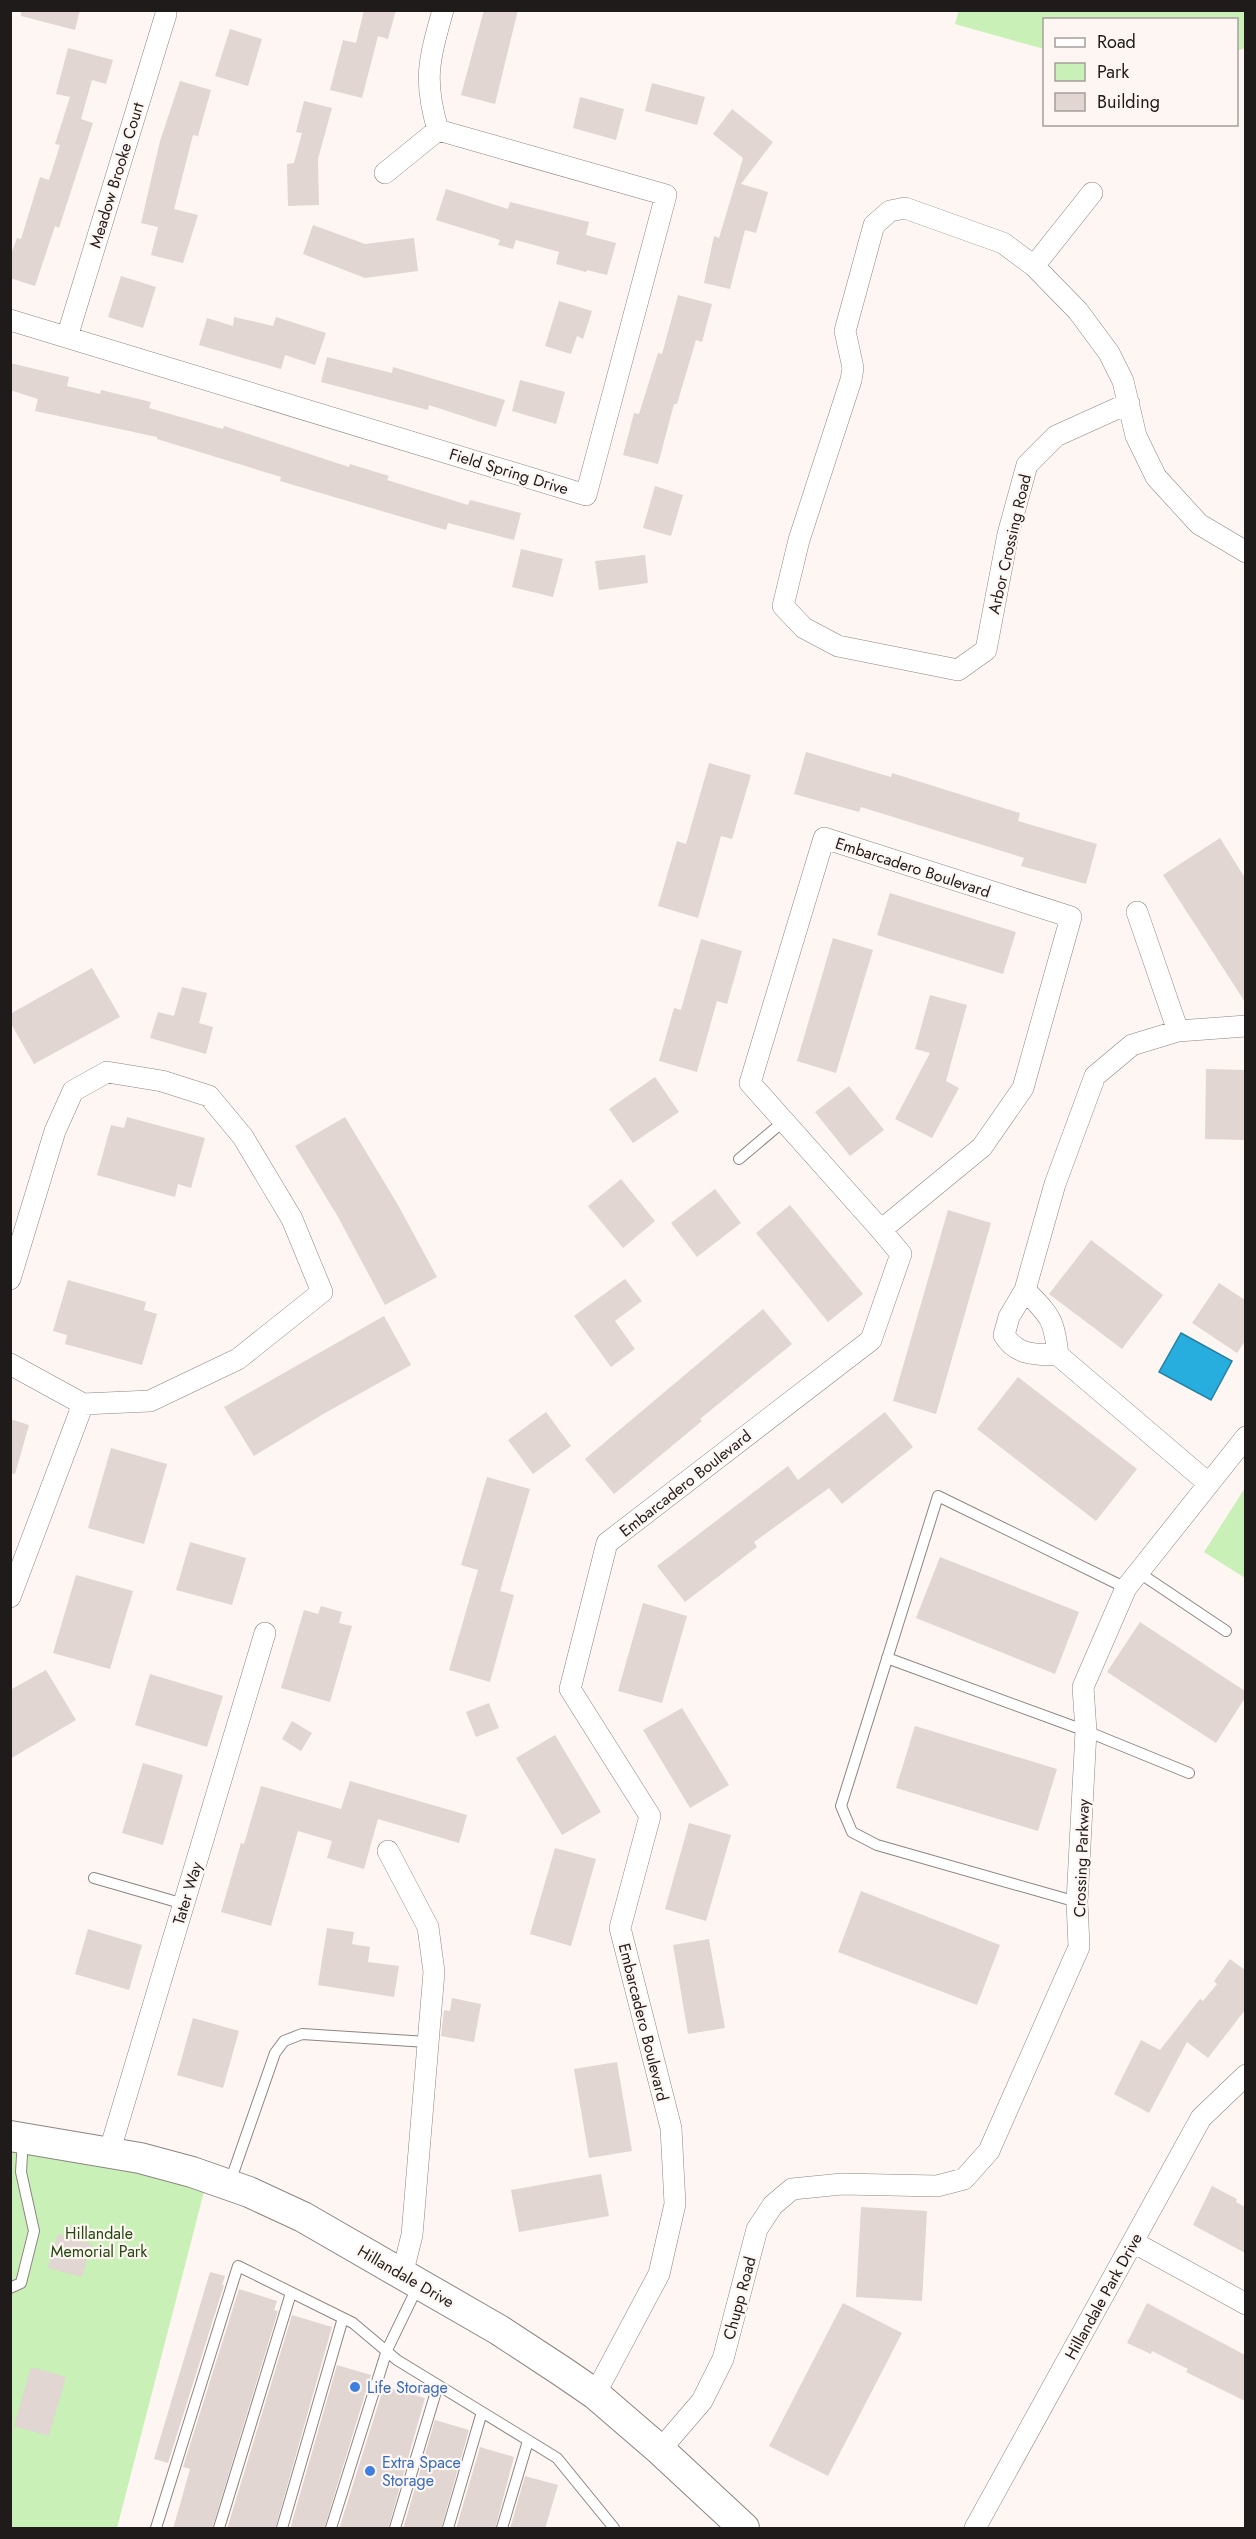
<svg xmlns="http://www.w3.org/2000/svg" width="1256" height="2539" viewBox="0 0 1256 2539" font-family="Jost,sans-serif">
<rect width="100%" height="100%" fill="#fef6f2"/>
<!-- green -->
<path fill="#c8f0b7" d="M959,10L1245,11V48L1237,51L1236,20H1044V49L955,24Z
M1245,1488V1578L1204,1552Z
M10,2134L207,2180L117,2528H11Z"/>
<!-- water -->
<path fill="#28addf" stroke="#2581a4" stroke-width="1.5" d="M1181,1333L1232,1361L1211,1400L1159,1372Z"/>
<!-- building -->
<path fill="#e1d6d2" d="M21,10H80L75,30L21,16Z
M364,10H396L388,39L378,36L362,98L330,90L343,40L356,43Z
M484,10H518L495,104L461,95Z
M230,29L262,39L248,86L215,76Z
M68,48L113,60L106,84L92,80L81,119L93,123L59,228L55,226L35,286L10,278V257L17,238L21,239L40,177L49,180L60,145L55,144L70,97L56,94Z
M180,81L211,90L198,136L193,135L174,209L198,215L183,263L151,255L158,227L141,223L160,141Z
M652,83L705,97L697,125L645,111Z
M580,97L624,109L616,140L573,128Z
M304,101L332,108L318,159L319,205L288,206L287,164L294,163L302,133L296,132Z
M732,109L773,142L741,184L768,192L756,233L745,230L730,289L704,283L714,236L719,238L743,158L713,134Z
M446,189L508,209L510,202L589,222L586,235L616,243L607,275L587,270L586,272L556,264L559,252L516,240L513,249L498,245L500,240L436,220Z
M313,225L365,244L414,238L418,271L365,278L303,254Z
M121,276L156,287L143,328L108,317Z
M678,295L712,304L702,342L696,340L677,404H674L658,464L623,455L634,413L639,414L658,353L662,354Z
M559,301L592,311L583,339L577,336L571,354L545,346Z
M234,317L273,326L276,317L326,333L315,365L285,355L281,369L199,345L207,318L233,326Z
M327,357L392,373L393,367L505,400L496,427L429,405L428,410L321,382Z
M10,363L69,377L67,386L100,394L101,390L151,402L149,408L223,429L224,426L349,467L350,464L389,476L387,480L468,505L470,500L521,513L514,540L448,523L446,530L280,481L281,477L157,439V437L35,411L38,399L10,390Z
M520,380L565,392L556,424L512,411Z
M655,486L683,495L671,536L643,528Z
M521,549L563,559L553,597L512,587Z
M645,555L648,583L599,590L595,561Z
M806,752L891,777L892,773L1020,813L1018,821L1097,844L1086,884L1021,866L1024,858L861,807L859,812L794,794Z
M709,763L751,775L732,839L721,836L698,918L658,906L677,841L686,844Z
M1220,838L1245,878V1002L1163,875Z
M890,893L1016,932L1003,974L877,935Z
M833,938L873,950L836,1073L797,1061Z
M701,939L742,951L727,1004L717,1001L697,1072L659,1061L674,1008L681,1010Z
M92,968L120,1017L34,1064L10,1022V1014Z
M182,987L207,993L199,1023L213,1027L206,1054L150,1038L158,1012L174,1016Z
M930,995L967,1005L946,1081L959,1088L932,1138L895,1119L930,1053L915,1049Z
M1206,1069L1245,1070V1140L1205,1139Z
M655,1077L679,1112L633,1143L609,1109Z
M849,1086L884,1130L850,1156L815,1112Z
M127,1117L205,1138L191,1188L178,1184L175,1197L97,1175L111,1125L124,1128Z
M345,1117L398,1205L437,1277L385,1305L338,1217L295,1146Z
M621,1179L655,1221L623,1248L588,1206Z
M715,1189L741,1223L697,1257L671,1223Z
M790,1205L863,1294L828,1322L756,1233Z
M948,1210L991,1223L936,1414L893,1401Z
M1091,1240L1163,1295L1122,1349L1049,1294Z
M625,1279L642,1301L615,1321L635,1349L611,1367L574,1316Z
M68,1280L146,1302L144,1310L157,1314L142,1365L65,1344L67,1335L53,1331Z
M1219,1283L1245,1300V1341L1237,1353L1192,1323Z
M763,1309L792,1344L700,1419L702,1421L614,1494L585,1459Z
M384,1316L411,1365L325,1413L254,1456L224,1407Z
M1018,1377L1137,1469L1096,1521L977,1429Z
M546,1412L571,1446L533,1474L508,1440Z
M885,1412L913,1447L842,1504L829,1488L754,1542L757,1547L685,1602L657,1566L788,1466L798,1480Z
M10,1419L29,1425L15,1474L10,1473Z
M111,1448L167,1464L144,1544L88,1528Z
M487,1477L530,1489L500,1591L514,1595L490,1682L449,1670L478,1570L461,1565Z
M190,1542L246,1558L232,1605L176,1590Z
M940,1557L1079,1612L1055,1674L916,1618Z
M76,1575L133,1591L110,1669L53,1653Z
M643,1603L687,1616L662,1703L618,1691Z
M321,1606L342,1612L339,1623L352,1626L330,1702L281,1688L304,1610L318,1614Z
M1140,1622L1245,1691V1698L1216,1743L1107,1672Z
M46,1670L76,1720L10,1759V1690Z
M150,1674L223,1696L207,1747L135,1725Z
M489,1703L499,1728L476,1737L466,1712Z
M682,1708L729,1785L690,1808L643,1730Z
M292,1721L312,1733L301,1751L282,1739Z
M915,1726L1057,1769L1038,1831L896,1788Z
M555,1735L601,1812L562,1835L516,1758Z
M143,1763L183,1775L163,1845L122,1833Z
M350,1781L467,1815L459,1843L378,1819L364,1869L327,1858L332,1841L298,1831L271,1926L221,1912L241,1843L244,1844L261,1786L341,1809Z
M689,1823L731,1835L706,1921L665,1909Z
M555,1848L596,1859L571,1946L530,1934Z
M861,1891L1000,1945L977,2005L838,1952Z
M327,1928L354,1932L352,1944L370,1947L368,1962L399,1966L394,1997L318,1985Z
M88,1929L142,1945L129,1990L75,1974Z
M709,1939L725,2028L688,2034L673,1945Z
M1230,1959L1245,1970V2010L1208,2058L1187,2042L1149,2113L1114,2094L1141,2040L1160,2050L1200,1999L1203,2001L1217,1984L1214,1981Z
M452,1998L481,2004L474,2042L441,2036L444,2010L450,2011Z
M193,2018L239,2031L223,2088L177,2075Z
M617,2062L632,2151L589,2158L574,2069Z
M601,2174L609,2216L519,2232L511,2190Z
M1212,2186L1237,2199L1236,2202L1245,2207V2253L1193,2225Z
M861,2207L927,2211L922,2301L856,2297Z
M58,2234L92,2244L82,2277L48,2268Z
M210,2272L225,2276L222,2285H224L168,2463L154,2459Z
M239,2289L277,2301L274,2310L278,2311L212,2529H173L190,2469L183,2467Z
M843,2303L902,2333L828,2476L769,2446Z
M1147,2303L1245,2355V2401L1186,2372L1188,2369L1152,2351L1151,2354L1127,2343Z
M292,2315L332,2327L275,2529H227Z
M337,2365L371,2375L369,2381L324,2529H290Z
M31,2367L66,2377L49,2436L14,2426Z
M384,2386L425,2398L388,2529H339Z
M435,2420L469,2430L441,2529H403Z
M480,2447L514,2457L495,2529H456Z
M525,2476L558,2485L545,2529H510Z"/>
<g fill="none" stroke-linecap="round" stroke-linejoin="round">
<!-- service casing -->
<g stroke="#8e8581" stroke-width="12">
<path id="service" d="M739,1159L784,1121
M1138,1572L1226,1631
M887,1658L1086,1731L1189,1773
M94,1878L184,1904
M1077,1902L877,1845L852,1832L841,1806L938,1496L1126,1588
M230,2182L275,2053L284,2041L302,2034L427,2042
M10,2288L21,2283L34,2231L21,2172L23,2139
M156,2528L238,2266L353,2323L397,2360L557,2458L614,2528
M219,2528L291,2293
M282,2528L343,2318
M331,2528L387,2350L418,2286
M395,2528L438,2385
M448,2528L482,2412
M502,2528L528,2441"/>
</g>
<!-- minor casing -->
<g stroke="#8e8581" stroke-width="22">
<path id="minor" d="M438,130C423,80 429,60 443,10
M1034,266L1092,193
M10,320L586,495L666,195L438,130L385,173
M67,337L166,14
M1129,403L1056,436L1027,465L1008,534L986,650L958,670L838,646L804,628L783,606L799,540L851,380L853,368L845,331L874,225L890,211L905,208L1003,243L1034,266L1078,311L1109,353L1123,381L1136,436L1156,477L1199,524L1246,552
M1137,912L1178,1031L1246,1026
M10,1279L55,1131L73,1091L107,1072L162,1081L209,1096L243,1137L292,1219L322,1292L238,1359L150,1401L83,1404
M1025,1290C1050,1316 1054,1318 1058,1355L1208,1483
M1058,1355C1035,1354 1017,1356 1004,1335L1009,1317L1025,1290L1055,1184L1095,1076L1132,1045L1178,1031
M10,1364L83,1404L10,1597
M388,1851L428,1927L434,1972L412,2235L402,2275
M109,2153L265,1633
M1133,2242L1246,2304
M595,2394L659,2274L675,2204L671,2128L620,1928L650,1816L570,1689L607,1543L871,1340L901,1254L881,1230L982,1147L1023,1088L1071,917L824,838L750,1083L881,1230
M660,2450L702,2401L723,2359L757,2229L773,2205L792,2189L842,2184L937,2186L964,2179L989,2151L1079,1947L1077,1902L1086,1731L1083,1687L1126,1588L1246,1437
M975,2528L1201,2118L1246,2075"/>
</g>
<!-- secondary casing -->
<g stroke="#8e8581" stroke-width="32">
<path id="secondary" d="M10,2136L140,2158L192,2172L249,2192L303,2217L499,2330L563,2372L595,2394L660,2450L744,2528"/>
</g>
<!-- service -->
<use href="#service" stroke="#fff" stroke-width="10"/>
<!-- minor -->
<use href="#minor" stroke="#fff" stroke-width="21"/>
<!-- secondary -->
<use href="#secondary" stroke="#fff" stroke-width="30"/>
</g>
<!-- markers -->
<g fill="#3f7fe0" stroke="#fef6f2" stroke-width="2">
<circle cx="355" cy="2387" r="6"/>
<circle cx="370" cy="2471" r="6"/>
</g>
<g text-anchor="middle" stroke-width="4.5" stroke-linejoin="round" paint-order="stroke">
<!-- street labels -->
<g font-size="16" fill="#1f1b1a" stroke="#fef6f2">
<text transform="translate(116 175) rotate(-73)" y="6">Meadow Brooke Court</text>
<text transform="translate(509 471) rotate(17)" y="6">Field Spring Drive</text>
<text transform="translate(1009 544) rotate(-77)" y="6">Arbor Crossing Road</text>
<text transform="translate(913 867) rotate(18)" y="6">Embarcadero Boulevard</text>
<text transform="translate(685 1483) rotate(-38)" y="6">Embarcadero Boulevard</text>
<text transform="translate(1081 1858) rotate(-88)" y="6">Crossing Parkway</text>
<text transform="translate(187 1893) rotate(-73)" y="6">Tater Way</text>
<text transform="translate(644 2022) rotate(76)" y="6">Embarcadero Boulevard</text>
<text transform="translate(406 2276) rotate(30)" y="6">Hillandale Drive</text>
<text transform="translate(1103 2296) rotate(-61)" y="6">Hillandale Park Drive</text>
<text transform="translate(739 2298) rotate(-75)" y="6">Chupp Road</text>
</g>
<!-- park labels -->
<g font-size="16" fill="#22480d" stroke="#fef6f2">
<text x="99" y="2239">Hillandale<tspan x="99" dy="18">Memorial Park</tspan></text>
</g>
<!-- shop labels -->
<g font-size="16" fill="#366cbe" stroke="#fef6f2" text-anchor="start">
<text x="367" y="2393">Life Storage</text>
<text x="382" y="2468">Extra Space<tspan x="382" dy="18">Storage</tspan></text>
</g>
</g>
<!-- border -->
<rect width="1256" height="2539" fill="none" stroke="#1f1b1a" stroke-width="24"/>
<!-- legend -->
<rect x="1043" y="18" width="195" height="108" fill="#fef6f2" stroke="#a59e9c" stroke-width="1.5"/>
<rect x="1055" y="38" width="30" height="9" fill="#ffffff" stroke="#a59e9c" stroke-width="1.5"/>
<text x="1097" y="48" font-size="18" fill="#1f1b1a">Road</text>
<rect x="1055" y="63" width="30" height="18" fill="#c8f0b7" stroke="#a59e9c" stroke-width="1.5"/>
<text x="1097" y="78" font-size="18" fill="#1f1b1a">Park</text>
<rect x="1055" y="93" width="30" height="18" fill="#e1d6d2" stroke="#a59e9c" stroke-width="1.5"/>
<text x="1097" y="108" font-size="18" fill="#1f1b1a">Building</text>
</svg>
